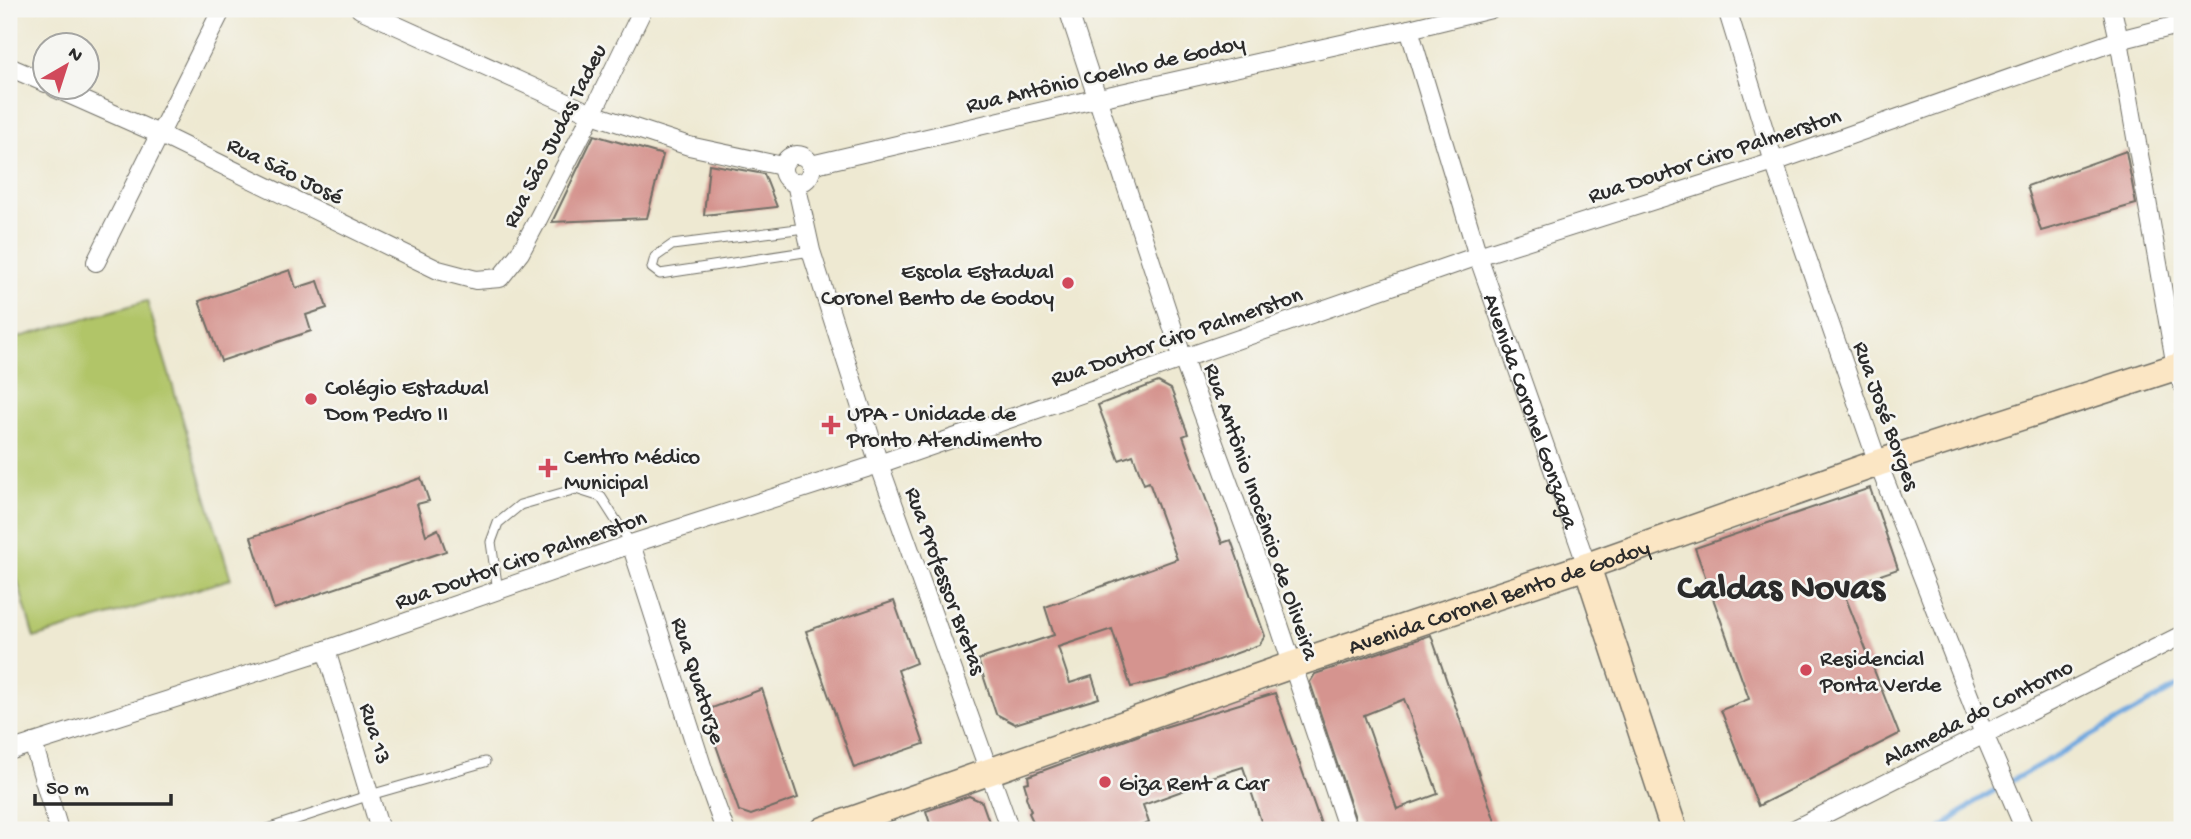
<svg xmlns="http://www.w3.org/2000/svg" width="2191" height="839" viewBox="0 0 2191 839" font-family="'Gochi Hand',sans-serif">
<rect width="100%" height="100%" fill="#f6f6f2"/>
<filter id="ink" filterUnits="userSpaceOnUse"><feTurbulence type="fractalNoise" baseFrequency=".0143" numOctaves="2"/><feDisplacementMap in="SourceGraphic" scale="14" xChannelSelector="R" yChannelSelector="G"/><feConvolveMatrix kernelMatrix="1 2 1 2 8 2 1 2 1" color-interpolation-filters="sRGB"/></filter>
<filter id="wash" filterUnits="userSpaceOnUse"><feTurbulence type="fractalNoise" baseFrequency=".00686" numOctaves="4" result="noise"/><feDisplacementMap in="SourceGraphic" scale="28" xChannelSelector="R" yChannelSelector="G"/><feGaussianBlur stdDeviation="1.57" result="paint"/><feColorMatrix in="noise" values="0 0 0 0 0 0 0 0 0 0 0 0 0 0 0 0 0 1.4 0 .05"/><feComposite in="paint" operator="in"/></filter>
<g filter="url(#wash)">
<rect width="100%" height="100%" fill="#eee9d2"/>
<!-- green -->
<path fill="#b1c568" stroke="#6e784a" stroke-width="2" d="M147,301L231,579L34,638L9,551V340Z"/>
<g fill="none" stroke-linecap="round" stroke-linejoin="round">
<!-- stream -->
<path stroke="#70a8df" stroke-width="5" d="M1939,830L1976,801L2182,684"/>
</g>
<g id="blocks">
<!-- building -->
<path fill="#d5948f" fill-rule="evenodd" d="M594,135L663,155L647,218L552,222Z
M2126,151L2136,204L2041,231L2027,186Z
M709,164L764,174L777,207L704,215Z
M290,270L296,288L318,281L327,308L306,315L311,331L221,361L199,301Z
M1158,382L1171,389L1188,434L1183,436L1222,543L1231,540L1265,636L1259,645L1166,679L1131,687L1112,629L1058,647L1070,683L1092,676L1099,698L1015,724L996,714L978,660L1054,635L1045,607L1177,559L1149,482L1144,484L1133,455L1119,460L1098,405Z
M421,478L429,501L417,504L426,535L438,529L446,551L274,609L251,537Z
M1870,488L1898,569L1842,588L1899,734L1758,806L1721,710L1749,699L1695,548Z
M894,601L916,663L898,670L924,744L854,768L806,631Z
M1431,635L1498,830H1359L1310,682L1315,674ZM1404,699L1438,794L1397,809L1364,715Z
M762,689L798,798L751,815L739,811L704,711Z
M1275,693L1323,830H1264L1243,767L1189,784L1190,788L1143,805L1149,823L1129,830H1037L1029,813L1031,811L1026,797L1027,793L1024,783L1029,782L1028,776L1145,733Z
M969,796L982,802L992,830H932L926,811Z"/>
</g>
</g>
<g filter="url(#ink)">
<use href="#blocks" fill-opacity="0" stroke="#6f6e65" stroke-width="2"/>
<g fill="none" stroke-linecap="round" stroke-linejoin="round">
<!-- service casing -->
<g stroke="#6f6e65" stroke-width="11">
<path id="service" d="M805,228L672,245L655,257L652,268L660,274L811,251
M498,591L491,542L498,523L520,505L576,489L601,497L631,544
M264,830L370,795L485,762"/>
</g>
<!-- minor casing -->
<g stroke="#6f6e65" stroke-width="20">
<g id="minor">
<path d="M360,9L592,114L689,146L782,166"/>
<path d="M1068,9L1183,359L1263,577L1348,830"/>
<path d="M1727,9L1774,162L1878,463L1984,734L2025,830"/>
<path d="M2112,9L2119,40L2176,367L2182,384"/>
<path id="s1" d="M1409,29L1478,256L1587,566"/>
<path d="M9,67L46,83"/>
<path d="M55,88L159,134L438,270L476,280L500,278L520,253L536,223L592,114L643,9"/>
<circle cx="797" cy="169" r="14"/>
<path d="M811,165L1099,98L1409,29L1491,9"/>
<path d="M796,183L811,251L879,464L1010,830"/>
<path d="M96,262L222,9"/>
<path d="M631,544L704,772L725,830"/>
<path d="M326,650L380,830"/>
<path d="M33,743L59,830"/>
<path d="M9,751L326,650L631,544L879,464L1478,256L1774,162L2119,40L2182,24"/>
<path d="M1793,830L2182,635"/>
</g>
</g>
<!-- secondary casing -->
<g stroke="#6f6e65" stroke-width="29">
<g id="secondary">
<path d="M1587,566L1674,830"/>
<path id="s2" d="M824,830L1292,665L1587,566L1878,463L2182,365"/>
</g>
</g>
<!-- service -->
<use href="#service" stroke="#fff" stroke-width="9"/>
<!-- minor -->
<use href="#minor" stroke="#fff" stroke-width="18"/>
<!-- secondary -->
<use href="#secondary" stroke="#fbe6c4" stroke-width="26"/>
</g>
</g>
<!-- markers -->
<g fill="#d1495b" stroke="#f6f6f2" stroke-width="2.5">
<circle cx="1068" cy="283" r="7"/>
<circle cx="311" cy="399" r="7"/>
<path d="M827.5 414.5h7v7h7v7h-7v7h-7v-7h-7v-7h7z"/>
<path d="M544.5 457.5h7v7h7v7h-7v7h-7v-7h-7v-7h7z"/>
<circle cx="1806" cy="670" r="7"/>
<circle cx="1105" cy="782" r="7"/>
</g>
<g text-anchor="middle" stroke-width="5" stroke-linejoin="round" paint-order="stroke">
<!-- street labels -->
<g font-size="23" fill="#2b2b2b" stroke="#f6f6f2">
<text transform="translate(1105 72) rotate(-13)" y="8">Rua Antônio Coelho de Godoy</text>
<text transform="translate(553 135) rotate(-63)" y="8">Rua São Judas Tadeu</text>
<text transform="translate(1714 154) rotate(-18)" y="8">Rua Doutor Ciro Palmerston</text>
<text transform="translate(286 169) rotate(26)" y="8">Rua São José</text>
<text transform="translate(1176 335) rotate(-19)" y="8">Rua Doutor Ciro Palmerston</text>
<text dy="8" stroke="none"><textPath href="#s1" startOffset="401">Avenida Coronel Gonzaga</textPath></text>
<text transform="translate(1888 415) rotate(70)" y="8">Rua José Borges</text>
<text transform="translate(1263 511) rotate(71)" y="8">Rua Antônio Inocêncio de Oliveira</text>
<text transform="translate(520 558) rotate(-19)" y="8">Rua Doutor Ciro Palmerston</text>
<text transform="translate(947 580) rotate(70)" y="8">Rua Professor Bretas</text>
<text dy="8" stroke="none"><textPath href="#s2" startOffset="714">Avenida Coronel Bento de Godoy</textPath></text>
<text transform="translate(700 680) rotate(72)" y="8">Rua Quatorze</text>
<text transform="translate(1977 711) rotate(-27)" y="8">Alameda do Contorno</text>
<text transform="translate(377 733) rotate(73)" y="8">Rua 13</text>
</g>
<!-- poi labels -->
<g font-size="23" fill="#2b2b2b" stroke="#f6f6f2" text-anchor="start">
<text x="1054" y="278" text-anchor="end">Escola Estadual<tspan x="1054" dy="26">Coronel Bento de Godoy</tspan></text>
<text x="325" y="394">Colégio Estadual<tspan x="325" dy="26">Dom Pedro II</tspan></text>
<text x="847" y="420">UPA - Unidade de<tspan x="847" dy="26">Pronto Atendimento</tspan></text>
<text x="564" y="463">Centro Médico<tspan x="564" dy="26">Municipal</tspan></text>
<text x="1820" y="665">Residencial<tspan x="1820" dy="26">Ponta Verde</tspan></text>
<text x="1119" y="790">Giza Rent a Car</text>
</g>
<!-- town labels -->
<g font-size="37" font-weight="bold" fill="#2b2b2b" stroke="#f6f6f2">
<text x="1781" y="597">Caldas Novas</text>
</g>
</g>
<!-- margin -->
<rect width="2191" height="839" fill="none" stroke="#f6f6f2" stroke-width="35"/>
<!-- north arrow -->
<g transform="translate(66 66) rotate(39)"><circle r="33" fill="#f6f6f2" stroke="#a5a5a2" stroke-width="2"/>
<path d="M0-5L12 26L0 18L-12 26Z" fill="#d1495b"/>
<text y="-10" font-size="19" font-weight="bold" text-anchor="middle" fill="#2b2b2b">N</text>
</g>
<!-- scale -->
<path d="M35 794v10h136v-10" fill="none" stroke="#2b2b2b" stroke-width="3.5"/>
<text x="46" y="794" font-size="21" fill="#2b2b2b" stroke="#f6f6f2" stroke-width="5" paint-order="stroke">50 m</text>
</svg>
